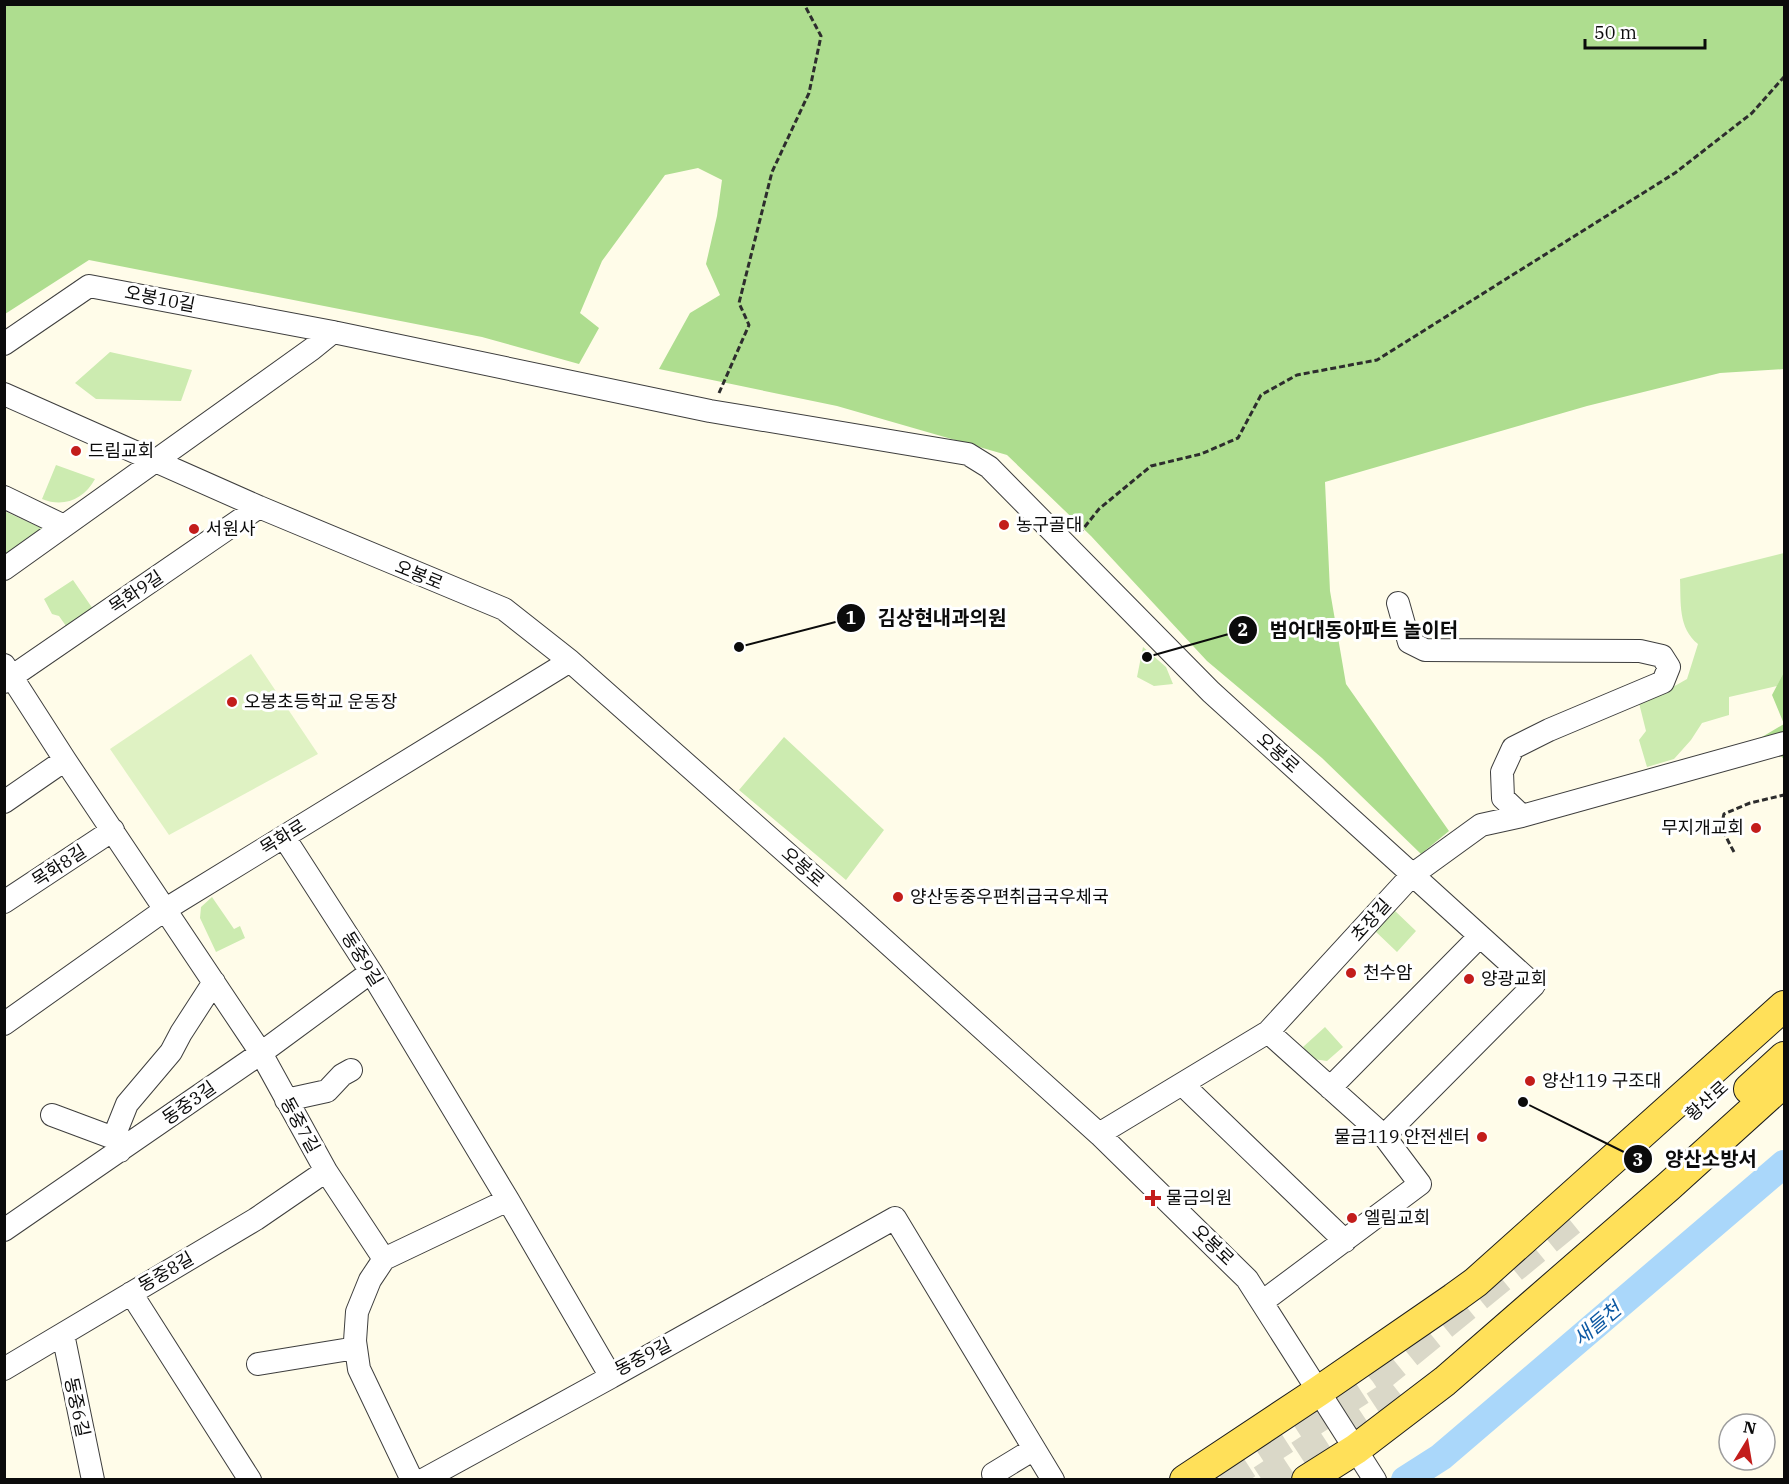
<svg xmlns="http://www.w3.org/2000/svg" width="1789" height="1484" viewBox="0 0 1789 1484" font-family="'IBM Plex Serif','Noto Sans KR',serif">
<rect width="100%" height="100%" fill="#fffce9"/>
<!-- green -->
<path fill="#ccebb0" d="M110,352L192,370L181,401L96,399L75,383Z
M56,465L95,479C84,499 64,508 42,499Z
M4,511L46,530L4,558Z
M1784,553V672L1777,686L1729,697V715L1702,723L1691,740L1674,759L1647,767L1639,740L1646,731L1639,703L1659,695L1687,679L1698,644C1678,628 1681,603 1680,579Z
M73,580L93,609L66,626L59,616L52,614L44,599Z
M1143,647L1166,667L1173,684L1154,686L1137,677Z
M784,737L884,830L846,880L739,790Z
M212,897L234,929L240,926L245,938L216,952L200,918L201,907Z
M1393,909L1416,931L1397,952L1374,930Z
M1325,1027L1343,1047L1327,1061L1313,1059L1303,1047Z"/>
<!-- forest -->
<path fill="#aedd8f" d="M5,5H1784V369L1720,373L1587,406L1325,482L1330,591L1346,684L1449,831L1421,854L1322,758L1207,661L1091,536L1007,455L837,406L659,369L690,313L720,295L706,264L717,216L722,180L698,168L665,175L602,261L580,313L599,328L579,364L482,337L89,260L5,314Z
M1784,672V759L1762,737L1784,724L1772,695Z"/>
<!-- pitch -->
<path fill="#dff2c3" d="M251,654L318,754L169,835L110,749Z"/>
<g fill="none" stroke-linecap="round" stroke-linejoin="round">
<!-- river -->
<path stroke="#aad7fa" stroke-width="28" d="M1405,1480L1441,1457L1784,1164"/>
<!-- major-tunnel -->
<path stroke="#dad8c8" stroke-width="30" stroke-dasharray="30 15" stroke-linecap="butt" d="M1222,1480L1373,1382L1574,1218
M1262,1480L1387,1398L1397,1390"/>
<!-- minor casing -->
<g stroke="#3e3e3e" stroke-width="24">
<path id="minor" d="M4,344L89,286L333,332L710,411L968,454L989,467L1211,692L1534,985L1384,1136
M4,394L259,507L504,609L570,661L852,911L1099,1134L1247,1279L1375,1480
M4,497L64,526
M4,569L312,349L333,332
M1398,603L1409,642L1425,650L1640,651L1662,656L1669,667L1663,682L1549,730L1513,748L1502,772L1503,798L1522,816
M4,665L65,760L261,1053L326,1171L384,1259
M4,682L259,507
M4,802L65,760
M284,837L371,972L508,1200L611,1377L895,1218L1053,1480
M4,902L113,830
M4,1024L166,909L570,661
M1183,1085L1345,1241
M1330,1088L1480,936
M286,1100L327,1091L342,1075L351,1070
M52,1115L119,1140
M1099,1134L1268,1032L1412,875L1481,825L1522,816L1784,743
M120,1151L117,1129L127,1104L171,1052L181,1033L214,982
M4,1230L261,1053L371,972
M384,1259L370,1280L357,1312L355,1341L359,1369L412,1480
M384,1259L508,1200
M131,1293L250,1480
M1262,1302L1420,1184L1384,1136L1268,1032
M63,1334L93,1480
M258,1364L356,1348
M4,1369L256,1219L326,1171
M993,1474L1034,1449
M423,1480L611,1377"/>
</g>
<!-- major casing -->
<g stroke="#1c1c1c" stroke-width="32">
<path id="major" d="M1749,1089L1784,1057
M1185,1480L1319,1391L1454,1298L1476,1282L1784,1006
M1307,1480L1356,1449L1445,1381L1668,1187L1784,1082"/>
</g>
<!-- path -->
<path stroke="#2d2d2d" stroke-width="3" stroke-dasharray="6 3" stroke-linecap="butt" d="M719,393L749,325L739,303L772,172L809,93L821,36L804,4
M1079,534L1099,509L1151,466L1201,454L1238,438L1261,395L1297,375L1377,360L1675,173L1752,113L1784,77
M1734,852C1727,839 1720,828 1724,814L1750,803L1784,795"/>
<!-- minor -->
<use href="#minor" stroke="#fff" stroke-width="22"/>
<!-- major -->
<use href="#major" stroke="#ffe059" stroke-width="30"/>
</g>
<!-- markers -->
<g fill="#c31d1b" stroke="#fff" stroke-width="2">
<circle cx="76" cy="451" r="6"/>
<circle cx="1004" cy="525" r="6"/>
<circle cx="194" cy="529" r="6"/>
<circle cx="232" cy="702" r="6"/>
<circle cx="1756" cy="828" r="6"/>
<circle cx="898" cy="897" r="6"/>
<circle cx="1351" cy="973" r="6"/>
<circle cx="1469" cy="979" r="6"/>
<circle cx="1530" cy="1081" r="6"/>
<circle cx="1482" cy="1137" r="6"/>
<path d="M1150 1189h6v6h6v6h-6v6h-6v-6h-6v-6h6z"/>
<circle cx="1352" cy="1218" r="6"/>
</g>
<g text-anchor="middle" stroke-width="6" stroke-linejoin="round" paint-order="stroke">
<!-- street labels -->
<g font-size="18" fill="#0b0b0b" stroke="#fff">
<text transform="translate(160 299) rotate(11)" y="6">오봉10길</text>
<text transform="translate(419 575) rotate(22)" y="6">오봉로</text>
<text transform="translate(136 592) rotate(-34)" y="6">목화9길</text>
<text transform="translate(1278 753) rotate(42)" y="6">오봉로</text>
<text transform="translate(283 837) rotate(-32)" y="6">목화로</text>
<text transform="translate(59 866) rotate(-33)" y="6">목화8길</text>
<text transform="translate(803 867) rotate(41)" y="6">오봉로</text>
<text transform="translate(1371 920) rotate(-48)" y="6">초장길</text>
<text transform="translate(362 959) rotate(58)" y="6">동중9길</text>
<text transform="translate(1707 1101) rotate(-42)" y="6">황산로</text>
<text transform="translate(189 1103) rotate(-35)" y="6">동중3길</text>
<text transform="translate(300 1125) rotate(61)" y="6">동중7길</text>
<text transform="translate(1213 1245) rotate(44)" y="6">오봉로</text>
<text transform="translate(166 1272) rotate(-30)" y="6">동중8길</text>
<text transform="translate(643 1357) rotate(-27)" y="6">동중9길</text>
<text transform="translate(77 1407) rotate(78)" y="6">동중6길</text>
</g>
<!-- poi labels -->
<g font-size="18" fill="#0b0b0b" stroke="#fff" text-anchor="start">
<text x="88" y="457">드림교회</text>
<text x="1016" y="531">농구골대</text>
<text x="206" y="535">서원사</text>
<text x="244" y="708">오봉초등학교 운동장</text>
<text x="1744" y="834" text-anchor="end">무지개교회</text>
<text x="910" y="903">양산동중우편취급국우체국</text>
<text x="1363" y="979">천수암</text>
<text x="1481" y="985">양광교회</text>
<text x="1542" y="1087">양산119 구조대</text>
<text x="1470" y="1143" text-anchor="end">물금119 안전센터</text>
<text x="1166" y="1204">물금의원</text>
<text x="1364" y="1224">엘림교회</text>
</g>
<!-- water labels -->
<g font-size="20" font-style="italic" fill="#0d59a3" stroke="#fff">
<text transform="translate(1597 1324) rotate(-40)" y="7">새들천</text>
</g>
</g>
<!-- callouts -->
<path fill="none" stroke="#0b0b0b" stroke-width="2" d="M739 647L851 618M1147 657L1243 630M1523 1102L1638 1159"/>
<g fill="#0b0b0b" stroke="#fff" stroke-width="2">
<circle cx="739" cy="647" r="6"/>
<circle cx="1147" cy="657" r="6"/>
<circle cx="1523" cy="1102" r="6"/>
<circle cx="851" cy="618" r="15"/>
<circle cx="1243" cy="630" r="15"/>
<circle cx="1638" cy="1159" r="15"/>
</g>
<g font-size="18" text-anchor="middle" font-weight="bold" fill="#fff">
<text x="851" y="624">1</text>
<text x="1243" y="636">2</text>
<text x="1638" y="1166">3</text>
</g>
<g font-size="20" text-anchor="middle" font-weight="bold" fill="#0b0b0b" stroke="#fff" stroke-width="6" stroke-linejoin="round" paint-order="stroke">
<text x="942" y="625">김상현내과의원</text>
<text x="1364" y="637">범어대동아파트 놀이터</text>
<text x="1711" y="1166">양산소방서</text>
</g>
<!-- border -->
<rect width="1789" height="1484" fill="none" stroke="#0b0b0b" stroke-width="12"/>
<!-- north arrow -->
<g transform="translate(1747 1442) rotate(11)"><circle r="28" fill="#ffffff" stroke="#9d9d9d" stroke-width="1.5"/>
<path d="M0-4.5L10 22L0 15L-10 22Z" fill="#c31d1b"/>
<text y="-9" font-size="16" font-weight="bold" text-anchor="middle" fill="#0b0b0b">N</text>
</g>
<!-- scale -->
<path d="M1585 39v9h120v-9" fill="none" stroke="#0b0b0b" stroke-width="3"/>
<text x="1594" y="39" font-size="18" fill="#0b0b0b" stroke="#ffffff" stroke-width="4.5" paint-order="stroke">50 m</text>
</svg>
